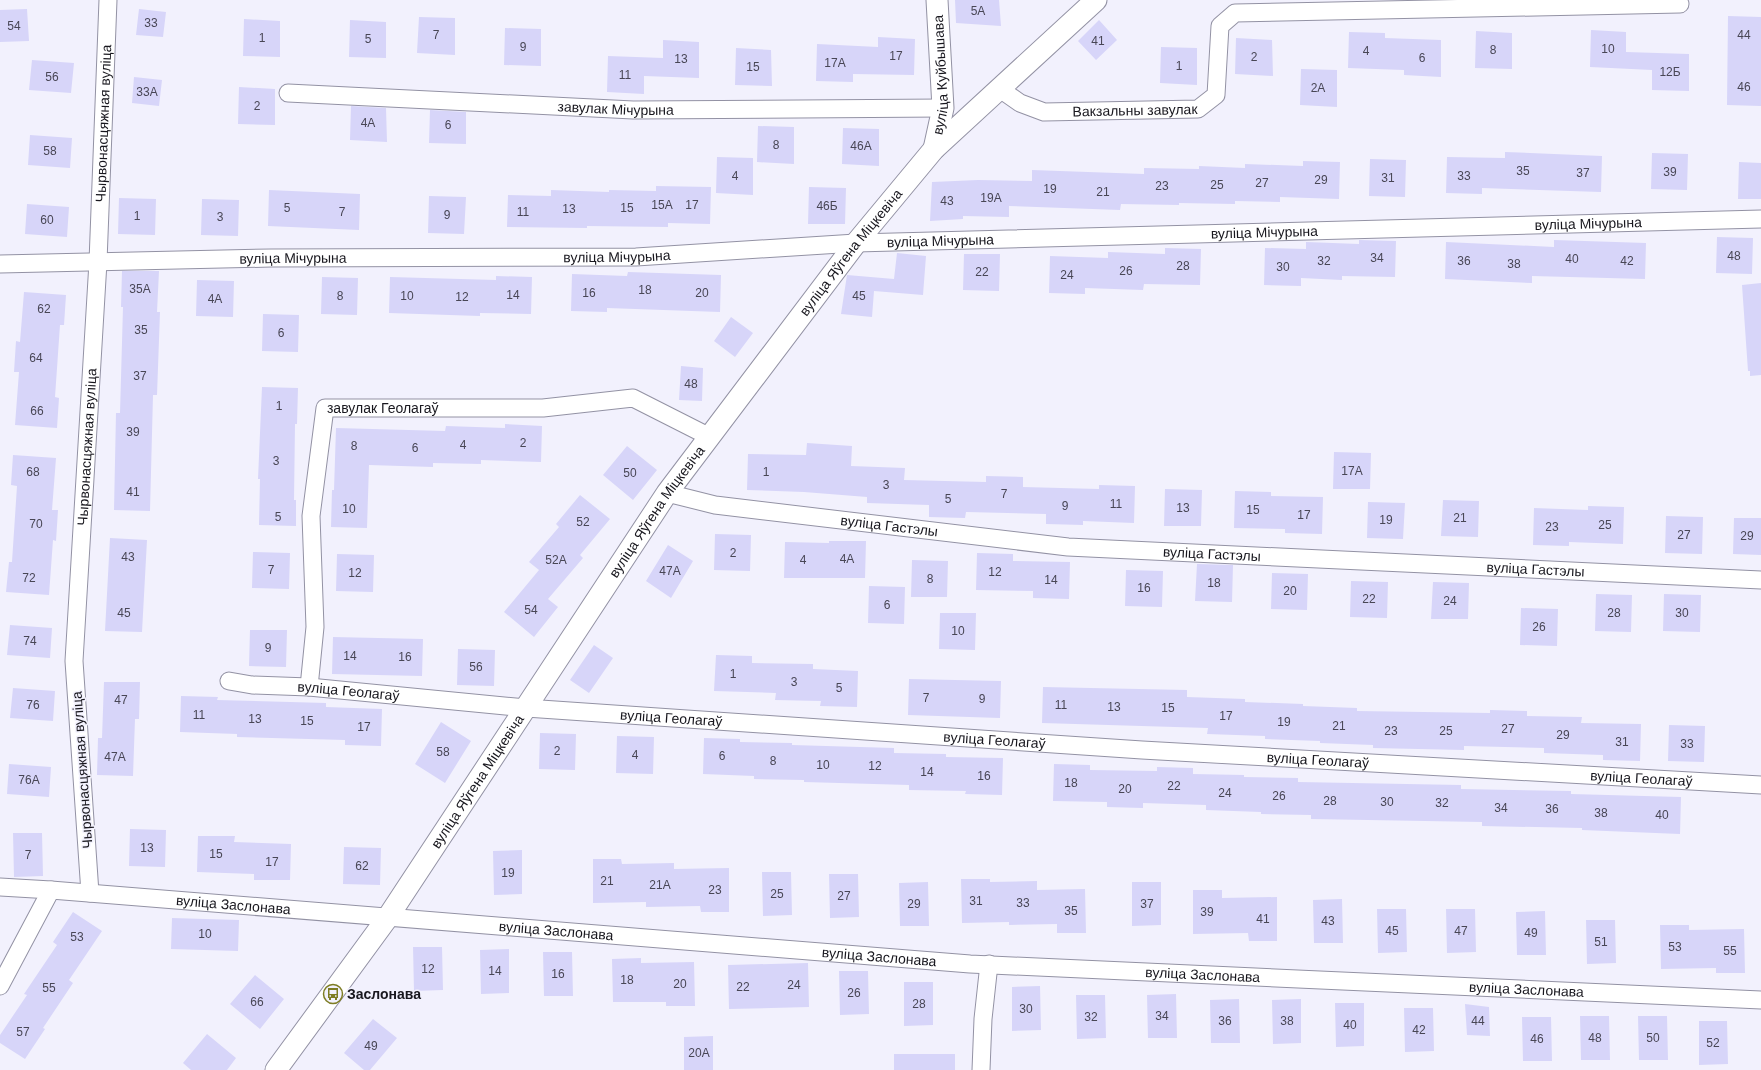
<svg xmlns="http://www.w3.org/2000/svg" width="1761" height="1070" viewBox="0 0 1761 1070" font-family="Helvetica,sans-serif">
<rect width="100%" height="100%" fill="#f2f1fd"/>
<!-- building -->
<path fill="#d7d5f9" d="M955,0H999L1001,26L956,23Z
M27,9L29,41L0,42V10Z
M139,9L166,12L163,37L136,35Z
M1728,16L1761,17V106L1727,105Z
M419,17L455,18V55L417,53Z
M244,19L280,21V57L243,56Z
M350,20L386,22V58L349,57Z
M1099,20L1117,40L1096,60L1078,41Z
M505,28L541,29V66L504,65Z
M1591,30L1626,32V52L1689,54V91L1652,90V70L1590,67Z
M1476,31L1512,33V69L1475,68Z
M1349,32L1385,33V38L1441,40V77L1404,75V70L1348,68Z
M878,37L915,39L914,75L853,74V82L816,81L817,44L878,47Z
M1236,38L1272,40L1273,76L1235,74Z
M663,40L699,42V78L644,76V94L607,92L608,56L663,58Z
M1161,47L1197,48V85L1160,83Z
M736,48L771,50L772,86L735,85Z
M32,60L74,63L71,93L29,90Z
M1301,69L1337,70V107L1300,105Z
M134,77L162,80L159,106L132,103Z
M239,87L275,89V125L238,124Z
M351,106L386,108L387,142L350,140Z
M430,110L466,112V144L429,143Z
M758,126L794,127V164L757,162Z
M843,128L879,129V166L842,164Z
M30,135L72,138L70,168L28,165Z
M1505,152L1602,156L1601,192L1482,188V194L1446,193L1447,157L1505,158Z
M1652,153L1688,154L1687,190L1651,189Z
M717,157L753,158V195L716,193Z
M1370,159L1406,160L1405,197L1369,196Z
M1303,161L1340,162L1339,199L1280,197V202L1235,201V204L1179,203V205L1121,204L1120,210L1009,206V217L963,216V219L930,221L932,182L978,180L1032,181V170L1144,174V168L1199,169V166L1245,168V164L1303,166Z
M1739,162L1761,163V199H1738Z
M656,186L711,187L710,224L668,223V227L587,226V228L507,227L508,195L551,196V190L609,192V190L656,191Z
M809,187L846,188L845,224H808Z
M269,190L360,194L359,230L268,226Z
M429,196L466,197L464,234L428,233Z
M119,198L156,199L155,235L118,234Z
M202,199L239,200L238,236L201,235Z
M27,204L69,207L67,237L25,234Z
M1717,237L1753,238L1752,274L1716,273Z
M1359,240L1396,241L1395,277L1342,276V280L1301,278V286L1264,285L1265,248L1306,249V242L1359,244Z
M1554,240L1646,243L1645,279L1532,276V283L1445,279L1446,242L1554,247Z
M1165,248L1201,249L1200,285L1144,284L1143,290L1085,288V294L1049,293L1050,256L1108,258V252L1165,254Z
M897,253L926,256L923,295L874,291L872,317L841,314L847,275L894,279Z
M964,254H1000L999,291L963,290Z
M122,271H159L157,312H160L157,395H153L150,511L114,510L116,413H120L123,307H121Z
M628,272L721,275L720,312L607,308V312L571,311L572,274L627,276Z
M496,276L532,277L531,314L480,313V316L389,313L390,277L496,280Z
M322,277L358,278L357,315L321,314Z
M197,280L234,281L233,317L196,316Z
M1761,283V375L1750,376V371H1748L1742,285Z
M24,292L66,295L64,325H60L55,397L59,398L57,428L15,425L19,372H14L16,341L20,342Z
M263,314L299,315L298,352L262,351Z
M731,317L753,333L735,357L714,341Z
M681,366L703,368L702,401L679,400Z
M262,387L298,388L297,424H295L294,500H296V526L259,525L260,479H258Z
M505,424L542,426L541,462L481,460V464L433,463V467L369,465L367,528L331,527L332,490H334L336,428L445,431L446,426L505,428Z
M807,443L852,446L851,466L905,468L904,480L986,482V476L1023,477V487L1099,489V485L1135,486L1134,523L1083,521V525L1046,524V514L966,512L965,518L929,517V505L867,503V497L804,492L747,490L748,454L806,455Z
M627,446L657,470L633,500L603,475Z
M1334,452L1371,453L1370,489H1333Z
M13,455L56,458L52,510H58L56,541L53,540L49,595L6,592L9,562H12L17,486L11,485Z
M1165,489L1202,490L1201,526H1164Z
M1235,491L1271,492V496L1323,497L1322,534L1285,533V529L1234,528Z
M580,495L610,519L580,555L583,558L548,599L558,607L534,637L504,612L539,570L529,562L559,527L556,524Z
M1443,500L1479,501L1478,537L1441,536Z
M1368,502L1405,503L1403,539L1367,538Z
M1588,506L1624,507L1623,544L1569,542V546L1533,545L1534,508L1588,510Z
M1666,516L1703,517L1702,554L1665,553Z
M1734,518H1761V555L1733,554Z
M715,534L751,535L750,571L714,570Z
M110,538L147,540L142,632L105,631Z
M829,541H866L865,578H784L785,542L829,543Z
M668,545L693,561L671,598L646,581Z
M253,552L290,553L289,589L252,588Z
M977,553L1013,554V561L1070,562L1069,599L1033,598V591L976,590Z
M337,554L374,555L373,592L336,591Z
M912,560L948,561L947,597H911Z
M1197,564L1233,565L1232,602L1195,601Z
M1126,570L1163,571L1162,607L1125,606Z
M1272,573L1308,574L1307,610L1271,609Z
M1351,581L1388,582L1387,618L1350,617Z
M1433,582L1469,583L1468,619H1431Z
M869,586L905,587L904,624L868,623Z
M1596,594L1632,595L1631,632L1595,631Z
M1664,594L1701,595L1700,632L1663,631Z
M1521,608L1558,609L1557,646L1520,645Z
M940,613H976L975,650L939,649Z
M10,625L52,628L50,658L7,655Z
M250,630H287L286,667L249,666Z
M333,637L423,639L422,676L332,674Z
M594,645L613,658L589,693L570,680Z
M458,649L495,650L494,686L457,685Z
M716,655L752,656V663L813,664V669L858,671L857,707L820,706L821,701L775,700L776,693L714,691Z
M909,679L1001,681L1000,718L908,715Z
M104,682H140L139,719H135L133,776L97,775L98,738H102Z
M1043,687L1187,690V697L1245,699V702L1303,704V706L1357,708V711L1490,713V710L1527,711V716L1582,717L1581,723L1641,724L1640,761L1603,760V755L1544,753V748L1464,746V750L1373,748V745L1320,743V741L1265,739V736L1207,734L1208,728L1042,723Z
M13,688L55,691L53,721L10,718Z
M181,696L218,697L217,700L326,703V707L382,709L381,746L345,745V740L237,737V734L180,732Z
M441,722L471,741L445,783L415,764Z
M1669,725L1705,726L1704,762L1668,761Z
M540,733L576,734L575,770L539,769Z
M617,736L654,737L653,774L616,773Z
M704,738L740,739V742L792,743V745L894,748V753L946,754V757L1003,758L1002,795L965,794L966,791L909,790V785L804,782V780L754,779V776L703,774Z
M9,764L51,767L49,797L7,794Z
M1054,764L1090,765V770L1157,771V767L1193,768V774L1244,775V777L1298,778V782L1461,785V789L1571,791V794L1681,797L1680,834L1582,830V828L1482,826V822L1311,819V815L1261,814V812L1206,810V805L1143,803V808L1107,807V802L1053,801Z
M130,829L166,830L165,867L129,866Z
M13,833H42L43,876L14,877Z
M198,836H235L234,842L291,844L290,880H254V874L197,872Z
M344,847L381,848L380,885L343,884Z
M522,850V894L494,895L493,851Z
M593,859H621L622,864L674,863V869L729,868V912H701L700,906L646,907V902L593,903Z
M762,872H791L792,915L763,916Z
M829,874H858L859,917L830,918Z
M961,879H990V882L1037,881V890L1085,889L1086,933H1057V924L1009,925V922L962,923Z
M928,882L929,926H900L899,883Z
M1132,882H1161V925L1132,926Z
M1193,890H1222V898L1277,897V941H1249L1248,933L1193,934Z
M1342,899L1343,943H1314L1313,900Z
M1377,909H1406L1407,952L1378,953Z
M1446,909H1475L1476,952L1447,953Z
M1545,911L1546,955H1517L1516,912Z
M73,912L102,931L69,980L73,983L43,1028L45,1029L25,1059L0,1043V1035L27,995L24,994L57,945L53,942Z
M172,918L239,920L238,951L171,949Z
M1586,920H1615L1616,963L1587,964Z
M1660,925H1689V930L1744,929L1745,973H1716V968L1661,969Z
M413,947H442L443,990L414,991Z
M509,949V993L481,994L480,950Z
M543,952H572L573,996H544Z
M641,958V963L694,962L695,1006H666V1002H613L612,959Z
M808,963L809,1007L729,1009L728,965Z
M839,971H868L869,1014L840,1015Z
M255,975L284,999L260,1029L230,1004Z
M904,982H933V1025L904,1026Z
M1040,986L1041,1030L1012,1031V987Z
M1176,994L1177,1038H1148L1147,995Z
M1076,995H1105L1106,1038L1077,1039Z
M1239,999L1240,1043H1211L1210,1000Z
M1301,999V1043L1273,1044L1272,1000Z
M1335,1003H1364V1046L1336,1047Z
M1465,1004L1489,1007L1490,1036L1467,1035Z
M1404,1008H1433L1434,1051L1405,1052Z
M1580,1016H1609L1610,1060H1581Z
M1638,1016H1667L1668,1060H1639Z
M1522,1017H1551L1552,1061H1523Z
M373,1019L397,1038L370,1070H364L344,1053Z
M1699,1021H1727L1728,1064L1699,1065Z
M207,1034L236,1058L227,1070H191L183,1063Z
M713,1036V1070H684V1037Z
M894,1054H955V1070H894Z"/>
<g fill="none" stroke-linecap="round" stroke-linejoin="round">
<!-- minor casing -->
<g stroke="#9392a4" stroke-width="19">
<g id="minor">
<path id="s1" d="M1000,89L1020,103L1044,112L1198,109L1216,95L1220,26L1235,13L1680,4"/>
<path id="s2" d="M288,93L633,110L943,108"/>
<path id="s3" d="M0,264L271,258L636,257L856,243L1761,219"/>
<path id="s4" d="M667,493L715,505L1068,547L1761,580"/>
<path id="s5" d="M229,681L252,685L309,687L526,708L1142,750L1761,785"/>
<path id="s6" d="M309,687L315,627L311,516L325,408H543L633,398L710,437"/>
<path id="s7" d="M0,887L51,890L970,964L1761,1000"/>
<path id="s8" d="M90,893L74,661L98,262L108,0"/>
<path d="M0,986L51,890"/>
<path d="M981,1070L983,1019L989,964"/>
</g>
</g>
<!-- tertiary casing -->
<g stroke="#9392a4" stroke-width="23">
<g id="tertiary">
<path id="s9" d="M934,149L943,108L937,0"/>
<path id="s10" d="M276,1070L388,917L667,493L856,243L934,149L1096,0"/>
</g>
</g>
<!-- minor -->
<use href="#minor" stroke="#fff" stroke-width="17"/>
<!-- tertiary -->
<use href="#tertiary" stroke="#fff" stroke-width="21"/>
</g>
<!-- icons -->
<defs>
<g id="bus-ring" transform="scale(1)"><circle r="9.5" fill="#f2f1fd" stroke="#7e7d24" stroke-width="1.5"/><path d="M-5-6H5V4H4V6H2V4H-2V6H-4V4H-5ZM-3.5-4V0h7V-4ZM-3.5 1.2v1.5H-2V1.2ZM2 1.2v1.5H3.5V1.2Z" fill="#7e7d24"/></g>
</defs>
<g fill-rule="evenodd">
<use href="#bus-ring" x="333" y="994"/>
</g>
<g text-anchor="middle" stroke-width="3" stroke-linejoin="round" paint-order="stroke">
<!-- number labels -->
<g font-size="12" fill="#484655">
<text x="978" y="15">5А</text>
<text x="151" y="27">33</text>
<text x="14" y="30">54</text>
<text x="436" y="39">7</text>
<text x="1744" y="39">44</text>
<text x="262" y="42">1</text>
<text x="368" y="43">5</text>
<text x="1098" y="45">41</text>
<text x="523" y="51">9</text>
<text x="1608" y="53">10</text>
<text x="1493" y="54">8</text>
<text x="1366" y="55">4</text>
<text x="896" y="60">17</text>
<text x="1254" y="61">2</text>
<text x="1422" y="62">6</text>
<text x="681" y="63">13</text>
<text x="835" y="67">17А</text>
<text x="1179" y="70">1</text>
<text x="753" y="71">15</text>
<text x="1670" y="76">12Б</text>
<text x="625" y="79">11</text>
<text x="52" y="81">56</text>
<text x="1744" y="91">46</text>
<text x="1318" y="92">2А</text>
<text x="147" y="96">33А</text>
<text x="257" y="110">2</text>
<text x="368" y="127">4А</text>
<text x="448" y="129">6</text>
<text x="776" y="149">8</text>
<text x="861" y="150">46А</text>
<text x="50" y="155">58</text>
<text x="1523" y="175">35</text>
<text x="1670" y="176">39</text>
<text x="1583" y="177">37</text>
<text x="735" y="180">4</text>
<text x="1464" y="180">33</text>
<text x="1388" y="182">31</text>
<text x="1321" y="184">29</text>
<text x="1262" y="187">27</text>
<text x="1217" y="189">25</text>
<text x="1162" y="190">23</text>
<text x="1050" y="193">19</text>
<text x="1103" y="196">21</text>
<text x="991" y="202">19А</text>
<text x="947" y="205">43</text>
<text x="662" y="209">15А</text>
<text x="692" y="209">17</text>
<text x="827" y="210">46Б</text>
<text x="287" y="212">5</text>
<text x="627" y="212">15</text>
<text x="569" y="213">13</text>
<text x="342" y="216">7</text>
<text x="523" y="216">11</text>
<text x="447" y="219">9</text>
<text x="137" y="220">1</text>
<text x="220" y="221">3</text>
<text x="47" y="224">60</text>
<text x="1734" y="260">48</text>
<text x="1377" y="262">34</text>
<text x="1572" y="263">40</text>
<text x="1324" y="265">32</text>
<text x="1464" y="265">36</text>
<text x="1627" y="265">42</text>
<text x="1514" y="268">38</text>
<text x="1183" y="270">28</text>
<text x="1283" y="271">30</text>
<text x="1126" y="275">26</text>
<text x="982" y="276">22</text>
<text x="1067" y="279">24</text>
<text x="140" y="293">35А</text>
<text x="645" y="294">18</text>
<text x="589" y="297">16</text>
<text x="702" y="297">20</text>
<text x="513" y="299">14</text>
<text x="340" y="300">8</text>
<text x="407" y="300">10</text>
<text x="859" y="300">45</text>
<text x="462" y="301">12</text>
<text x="215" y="303">4А</text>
<text x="44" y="313">62</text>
<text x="141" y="334">35</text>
<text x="281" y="337">6</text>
<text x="36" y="362">64</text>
<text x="140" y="380">37</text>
<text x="691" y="388">48</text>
<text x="279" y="410">1</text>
<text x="37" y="415">66</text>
<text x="133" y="436">39</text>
<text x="523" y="447">2</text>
<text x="463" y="449">4</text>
<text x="354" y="450">8</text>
<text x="415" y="452">6</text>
<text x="276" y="465">3</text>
<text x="1352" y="475">17А</text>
<text x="33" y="476">68</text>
<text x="766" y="476">1</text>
<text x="630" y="477">50</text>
<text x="886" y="489">3</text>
<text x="133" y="496">41</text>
<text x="1004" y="498">7</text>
<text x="948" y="503">5</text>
<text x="1116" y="508">11</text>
<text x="1065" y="510">9</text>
<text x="1183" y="512">13</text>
<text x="349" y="513">10</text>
<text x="1253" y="514">15</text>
<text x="1304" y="519">17</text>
<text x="278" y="521">5</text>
<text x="1460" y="522">21</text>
<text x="1386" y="524">19</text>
<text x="583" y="526">52</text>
<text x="36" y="528">70</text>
<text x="1605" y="529">25</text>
<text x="1552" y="531">23</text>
<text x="1684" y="539">27</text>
<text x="1747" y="540">29</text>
<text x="733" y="557">2</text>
<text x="128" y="561">43</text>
<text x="847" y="563">4А</text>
<text x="556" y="564">52А</text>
<text x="803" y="564">4</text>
<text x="271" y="574">7</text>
<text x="670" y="575">47А</text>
<text x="995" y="576">12</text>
<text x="355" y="577">12</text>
<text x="29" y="582">72</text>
<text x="930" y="583">8</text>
<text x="1051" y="584">14</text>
<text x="1214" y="587">18</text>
<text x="1144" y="592">16</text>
<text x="1290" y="595">20</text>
<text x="1369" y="603">22</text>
<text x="1450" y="605">24</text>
<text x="887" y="609">6</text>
<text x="531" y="614">54</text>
<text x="124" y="617">45</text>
<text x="1614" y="617">28</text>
<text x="1682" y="617">30</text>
<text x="1539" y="631">26</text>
<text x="958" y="635">10</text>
<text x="30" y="645">74</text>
<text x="268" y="652">9</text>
<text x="350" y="660">14</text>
<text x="405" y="661">16</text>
<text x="476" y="671">56</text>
<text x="733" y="678">1</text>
<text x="794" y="686">3</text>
<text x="839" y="692">5</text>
<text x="926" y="702">7</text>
<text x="982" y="703">9</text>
<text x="121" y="704">47</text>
<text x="33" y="709">76</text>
<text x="1061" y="709">11</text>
<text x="1114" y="711">13</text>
<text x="1168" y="712">15</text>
<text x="199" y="719">11</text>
<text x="1226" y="720">17</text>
<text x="255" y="723">13</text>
<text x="307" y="725">15</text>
<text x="1284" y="726">19</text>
<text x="1339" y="730">21</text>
<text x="364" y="731">17</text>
<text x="1508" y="733">27</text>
<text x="1391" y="735">23</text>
<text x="1446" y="735">25</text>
<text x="1563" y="739">29</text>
<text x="1622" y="746">31</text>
<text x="1687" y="748">33</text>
<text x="557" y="755">2</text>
<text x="443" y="756">58</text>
<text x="635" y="759">4</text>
<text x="722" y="760">6</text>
<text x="115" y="761">47А</text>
<text x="773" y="765">8</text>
<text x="823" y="769">10</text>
<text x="875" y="770">12</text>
<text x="927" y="776">14</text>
<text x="984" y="780">16</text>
<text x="29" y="784">76А</text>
<text x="1071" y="787">18</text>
<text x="1174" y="790">22</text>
<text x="1125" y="793">20</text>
<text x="1225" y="797">24</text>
<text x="1279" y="800">26</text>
<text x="1330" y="805">28</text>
<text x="1387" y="806">30</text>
<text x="1442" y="807">32</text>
<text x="1501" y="812">34</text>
<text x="1552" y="813">36</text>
<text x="1601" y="817">38</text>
<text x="1662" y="819">40</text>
<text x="147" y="852">13</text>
<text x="216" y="858">15</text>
<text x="28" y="859">7</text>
<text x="272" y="866">17</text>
<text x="362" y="870">62</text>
<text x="508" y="877">19</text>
<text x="607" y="885">21</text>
<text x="660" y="889">21А</text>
<text x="715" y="894">23</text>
<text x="777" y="898">25</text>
<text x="844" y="900">27</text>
<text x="976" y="905">31</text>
<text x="1023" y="907">33</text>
<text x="914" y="908">29</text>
<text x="1147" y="908">37</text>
<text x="1071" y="915">35</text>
<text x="1207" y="916">39</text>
<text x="1263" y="923">41</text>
<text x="1328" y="925">43</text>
<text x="1392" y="935">45</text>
<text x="1461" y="935">47</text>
<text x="1531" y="937">49</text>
<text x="205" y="938">10</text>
<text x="77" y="941">53</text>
<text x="1601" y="946">51</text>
<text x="1675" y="951">53</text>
<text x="1730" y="955">55</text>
<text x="428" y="973">12</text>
<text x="495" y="975">14</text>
<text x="558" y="978">16</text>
<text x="627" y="984">18</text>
<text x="680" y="988">20</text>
<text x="794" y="989">24</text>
<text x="743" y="991">22</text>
<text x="49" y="992">55</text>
<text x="854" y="997">26</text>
<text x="257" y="1006">66</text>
<text x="919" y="1008">28</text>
<text x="1026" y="1013">30</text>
<text x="1162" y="1020">34</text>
<text x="1091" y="1021">32</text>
<text x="1225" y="1025">36</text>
<text x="1287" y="1025">38</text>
<text x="1478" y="1025">44</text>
<text x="1350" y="1029">40</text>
<text x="1419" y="1034">42</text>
<text x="23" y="1036">57</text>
<text x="1595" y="1042">48</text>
<text x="1653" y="1042">50</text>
<text x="1537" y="1043">46</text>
<text x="1713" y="1047">52</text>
<text x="371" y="1050">49</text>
<text x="699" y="1057">20А</text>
</g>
<!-- street labels -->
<g font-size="14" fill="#18171e" stroke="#f2f1fd">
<text dy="5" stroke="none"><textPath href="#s9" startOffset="75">вуліца Куйбышава</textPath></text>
<text dy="5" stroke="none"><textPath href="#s2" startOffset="328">завулак Мічурына</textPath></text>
<text dy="5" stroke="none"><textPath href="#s1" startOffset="141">Вакзальны завулак</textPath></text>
<text dy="5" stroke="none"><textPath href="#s8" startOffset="771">Чырвонасцяжная вуліца</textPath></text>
<text dy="5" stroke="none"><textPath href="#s3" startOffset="1589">вуліца Мічурына</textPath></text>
<text dy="5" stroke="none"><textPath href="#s3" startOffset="1265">вуліца Мічурына</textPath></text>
<text dy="5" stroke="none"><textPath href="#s3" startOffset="941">вуліца Мічурына</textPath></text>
<text dy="5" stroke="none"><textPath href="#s10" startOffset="1000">вуліца Яўгена Міцкевіча</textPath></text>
<text dy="5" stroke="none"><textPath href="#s3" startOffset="617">вуліца Мічурына</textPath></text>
<text dy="5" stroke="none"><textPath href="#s3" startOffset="293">вуліца Мічурына</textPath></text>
<text dy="5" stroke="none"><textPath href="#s6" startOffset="338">завулак Геолагаў</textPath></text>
<text dy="5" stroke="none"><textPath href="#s8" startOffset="447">Чырвонасцяжная вуліца</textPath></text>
<text dy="5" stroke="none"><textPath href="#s10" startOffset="676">вуліца Яўгена Міцкевіча</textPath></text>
<text dy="5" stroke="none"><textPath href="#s4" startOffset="225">вуліца Гастэлы</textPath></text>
<text dy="5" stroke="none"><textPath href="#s4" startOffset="549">вуліца Гастэлы</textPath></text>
<text dy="5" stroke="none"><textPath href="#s4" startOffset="873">вуліца Гастэлы</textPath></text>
<text dy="5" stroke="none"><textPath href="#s5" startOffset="120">вуліца Геолагаў</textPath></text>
<text dy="5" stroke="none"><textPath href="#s5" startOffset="444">вуліца Геолагаў</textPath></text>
<text dy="5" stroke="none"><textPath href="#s5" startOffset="768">вуліца Геолагаў</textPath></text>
<text dy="5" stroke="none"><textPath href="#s5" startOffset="1092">вуліца Геолагаў</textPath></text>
<text transform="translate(82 770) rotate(-94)" y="5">Чырвонасцяжная вуліца</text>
<text dy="5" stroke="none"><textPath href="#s5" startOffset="1416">вуліца Геолагаў</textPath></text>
<text dy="5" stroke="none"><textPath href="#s10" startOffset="352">вуліца Яўгена Міцкевіча</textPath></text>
<text dy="5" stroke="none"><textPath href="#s7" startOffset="234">вуліца Заслонава</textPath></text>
<text dy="5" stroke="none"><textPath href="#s7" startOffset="558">вуліца Заслонава</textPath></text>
<text dy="5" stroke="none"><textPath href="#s7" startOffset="882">вуліца Заслонава</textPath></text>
<text dy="5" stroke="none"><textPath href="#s7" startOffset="1206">вуліца Заслонава</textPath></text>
<text dy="5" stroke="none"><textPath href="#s7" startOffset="1530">вуліца Заслонава</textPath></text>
</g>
<!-- poi labels -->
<g font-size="14" font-weight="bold" fill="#18171e" stroke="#f2f1fd" text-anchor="start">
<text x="347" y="999">Заслонава</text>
</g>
</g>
</svg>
